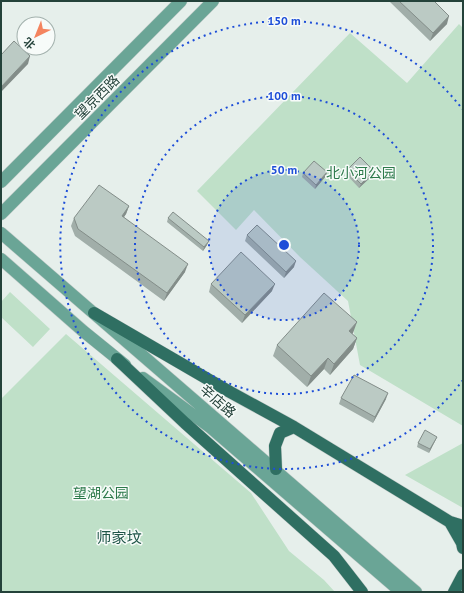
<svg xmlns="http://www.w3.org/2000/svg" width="464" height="593" viewBox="0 0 464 593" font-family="'PT Sans','Noto Sans SC',sans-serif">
<rect width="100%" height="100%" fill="#e6efeb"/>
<!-- green -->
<path fill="#bfe0c8" d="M459,24L463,28V426L360,365L348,301L300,257L254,210L236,230L197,191L350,33L407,83Z
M10,292L50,329L33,347L1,317V302Z
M66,334L251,493L289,551L324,580L335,592H1V399Z
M463,443V508L405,475Z"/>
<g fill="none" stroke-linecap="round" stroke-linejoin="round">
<!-- major casing -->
<g stroke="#c2cac8" stroke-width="13">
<path id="major" d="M1,182L181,1
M1,214L213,1
M1,233L416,592
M1,259L83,331L125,365
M143,378L211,428L401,592"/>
</g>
<!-- highway casing -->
<g stroke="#c2cac8" stroke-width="13">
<path id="highway" d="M94,313L230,392L294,427L450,522L463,526
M117,359L185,423L334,556L362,592
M276,469L275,446L280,433L294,427
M450,522L462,543L463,548
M454,592L463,575"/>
</g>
<!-- major -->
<use href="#major" stroke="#6aa596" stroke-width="12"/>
<!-- highway -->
<use href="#highway" stroke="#2f6f62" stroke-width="12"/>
</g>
<!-- wall -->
<path fill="#a1aea9" d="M390,1H434L447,24L430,41L390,2Z
M347,170L373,175L359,188L346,174Z
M303,173L326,176L315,189L302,177Z
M129,206L126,214L124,217L185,272L164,301L75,236L71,226L74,218Z
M168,218L207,245L203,251L167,222Z
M247,235L294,267L284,278L245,241Z
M211,284L272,291L242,323L209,292Z
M353,333L352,334L357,338L353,349L330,375L324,369L307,387L273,356L277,345Z
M341,398L386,399L373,423L339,404Z
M437,437L429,453L417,447L418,443Z"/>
<!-- shaded-wall -->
<path fill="#838d89" d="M449,16L447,24L430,41L433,33Z
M30,56L28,64L1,92V87Z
M374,171L373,175L359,188L361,184Z
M327,172L326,176L315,189L316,185Z
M129,206L126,214L119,224L122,216Z
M209,241L207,245L203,251L204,247Z
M296,261L294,267L284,278L286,272Z
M188,264L185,272L164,301L167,293Z
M275,284L272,291L242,323L245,315Z
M357,322L353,333L345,342L349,331Z
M357,338L353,349L330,375L334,364Z
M328,358L324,369L307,387L311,376Z
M388,393L386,399L373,423L375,417Z
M437,437L429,453L430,449Z"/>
<!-- building -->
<path fill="#bbcac4" stroke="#838d89" d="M399,1H434L449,16L433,33Z
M14,41L30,56L1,87V55Z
M360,157L374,171L361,184L347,170Z
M314,161L327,172L316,185L303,173Z
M99,185L129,206L122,216L188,264L167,293L78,229L74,218Z
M173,212L209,241L204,247L168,218Z
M257,225L296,261L286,272L247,235Z
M241,252L275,284L245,315L211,284Z
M324,293L357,322L349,331L357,338L334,364L328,358L311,376L277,345Z
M354,375L388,393L375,417L341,398Z
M425,430L437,437L430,449L418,443Z"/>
<!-- distance rings -->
<circle cx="284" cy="245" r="75" fill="#1d4ed8" fill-opacity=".12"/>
<g fill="none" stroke="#1d4ed8" stroke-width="2" stroke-dasharray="2 4">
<circle cx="284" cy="245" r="75"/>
<circle cx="284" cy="245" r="149"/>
<path d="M463 380A224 224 0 1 1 463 110"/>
</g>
<g text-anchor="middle" stroke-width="3" stroke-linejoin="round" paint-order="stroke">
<!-- street labels -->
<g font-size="14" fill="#24423a" stroke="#f7fbf9">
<text transform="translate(97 97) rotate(-45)" y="5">望京西路</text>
<text transform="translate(218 401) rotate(41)" y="5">辛店路</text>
</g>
<!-- park labels -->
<g font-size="14" fill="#2d7a4b" stroke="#f7fbf9">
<text x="361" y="178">北小河公园</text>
<text x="101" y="498">望湖公园</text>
</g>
<!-- neighbourhood labels -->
<g font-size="15" fill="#1f5548" stroke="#f7fbf9">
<text x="119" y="543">师家坟</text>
</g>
</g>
<circle cx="284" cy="245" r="6" fill="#1d4ed8" stroke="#f7fbf9" stroke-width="2"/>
<g font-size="12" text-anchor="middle" font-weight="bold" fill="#1d4ed8" stroke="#f7fbf9" stroke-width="3" stroke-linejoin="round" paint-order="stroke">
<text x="284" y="25">150 m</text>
<text x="284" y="100">100 m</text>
<text x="284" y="174">50 m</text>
</g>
<!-- border -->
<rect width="464" height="593" fill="none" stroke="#24423a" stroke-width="4"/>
<!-- north arrow -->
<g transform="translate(36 36) rotate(223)"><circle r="19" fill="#f7fbf9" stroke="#a3b1ad"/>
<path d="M0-3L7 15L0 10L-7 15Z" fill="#f4845f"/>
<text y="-6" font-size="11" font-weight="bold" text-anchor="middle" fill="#24423a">北</text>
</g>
</svg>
